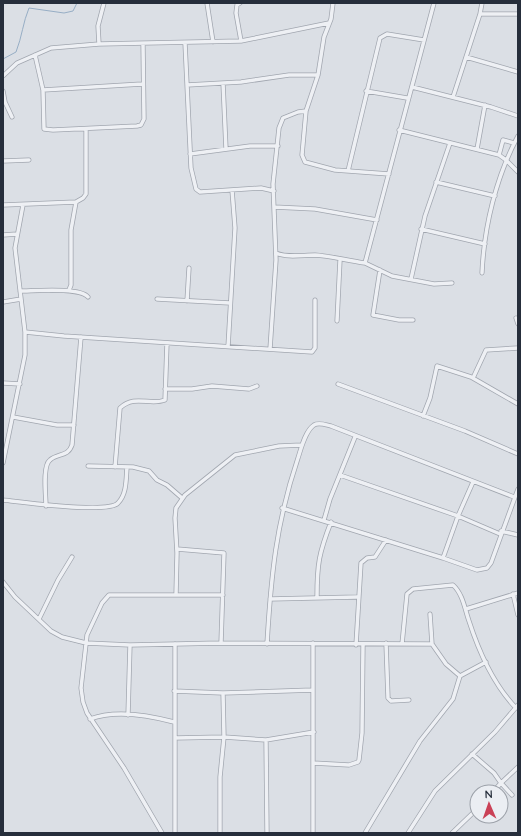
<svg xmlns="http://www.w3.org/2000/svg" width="521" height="836" viewBox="0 0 521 836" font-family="Quicksand,sans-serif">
<rect width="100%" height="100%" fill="#dbdfe5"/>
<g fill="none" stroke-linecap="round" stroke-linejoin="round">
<!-- stream -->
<path stroke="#97aec5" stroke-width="1" d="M3,59L16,52C22,37 23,22 29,8L64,13L73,11L77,3"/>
<!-- minor casing -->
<g stroke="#a1a6af" stroke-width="5">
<path id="minor" d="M207,3L213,42
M240,3L237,5L236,13L241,41
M480,14L482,3
M185,43L191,168L196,189L200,192L261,188L274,191
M99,44L98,26L104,3
M35,55L43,90L44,129L53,130L137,126L141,125L144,119L143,44
M466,57L518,72
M3,76L17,63L51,48L99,44L241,41L329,23
M223,83L226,149
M187,85L241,82L289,75H318
M412,87L491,107L518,116
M43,90L142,84
M3,91L5,102L12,117
M366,91L407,98
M453,97L480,14H518
M306,111L302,155L305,162L335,170L389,174
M399,130L499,155L506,160L518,172
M477,149L485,105
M190,154L250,146H278
M499,155L503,140L514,143
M3,161L29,160
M348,171L380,38L387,34L424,40
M436,182L495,196
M3,205L76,202L83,198L86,194V129
M274,207L315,209L377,220
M421,229L485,244
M3,235L17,234
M276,253C287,258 303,255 315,255C332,256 348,261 365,263L434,3
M365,263L392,276L434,284L452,283
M380,270L373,315L399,320H413
M482,273C484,227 496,177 518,136
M411,279L425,216L450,143
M69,290L71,285V230L76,202
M20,291C34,291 80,287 88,297
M157,299L230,303
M187,301L189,268
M3,302L21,299
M516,318L518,324
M337,321L340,260
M25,332L64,336L312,352L315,348V300
M228,347L235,228L232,190
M270,349L276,260L273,184L279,128L283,118L298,112L306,111L318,75L324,37L331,19L333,3
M473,378L486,350L518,348
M3,383L20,384
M338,384L465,431L518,454
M165,389H192L212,386L249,389L257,386
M423,416L430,398L437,366L471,377L518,404
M13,417L57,425H74
M3,463L25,355V332L15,248L23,205
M88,466L133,467L149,471L157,480L167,485L182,498
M115,467L120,408C135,394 150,406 165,400L167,343
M340,475L458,516L500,534
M3,500C21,502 108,514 118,503C127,494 126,479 127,467
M46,506C46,496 42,466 50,460C58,453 68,457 72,445L81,337
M282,508L443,558L458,516L473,482
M324,520L330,499L355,437
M501,531L518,535
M177,549L224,553L221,643
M443,558L477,570L487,568L491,563L518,489
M3,582L15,597L51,631L62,637L86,643L130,645L221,643L432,644
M513,594L518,615
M176,595L177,553L175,518L176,508L185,495L235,455L279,446L302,445
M317,597C317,564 319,553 331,522
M270,599L357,597
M466,609L518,593
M430,614L432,644L446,664L460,676
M39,619L58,580L72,557
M386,643L388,698L391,701L409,700
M267,644C271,576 276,523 298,458C301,449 305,431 314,425C319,422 326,425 331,426L514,497
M402,644L407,594L413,589L453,585C463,594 465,610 469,621C479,652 493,684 516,708
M356,645L361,563L367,558L375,557L386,540
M174,691L223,693L313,690
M128,715L130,645
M90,719C116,709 148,715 174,722
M175,738L224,737L266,740L314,732
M266,740L267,833
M472,754L494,773L501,783L493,792
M313,763L349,765L358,762L359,760L362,733L363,645
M512,795L501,783L518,767
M162,833L124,768L87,713L83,702L81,688L87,635L102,603L109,595H223
M175,833V644
M220,833V777L224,737L223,693
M313,833V643
M365,833L420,741L453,699L460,676L486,662
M408,833L435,791L495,732L518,705
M452,833L477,809"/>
</g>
<!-- minor -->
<use href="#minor" stroke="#eef0f4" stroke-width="3.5"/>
</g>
<!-- border -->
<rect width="521" height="836" fill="none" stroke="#262e3b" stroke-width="8"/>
<!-- north arrow -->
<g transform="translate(489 804) rotate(358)"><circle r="19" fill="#ebeef3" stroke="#9ca1a9"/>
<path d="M0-3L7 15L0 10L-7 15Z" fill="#ca4157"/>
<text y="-6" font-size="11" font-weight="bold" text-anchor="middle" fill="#262e3b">N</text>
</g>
</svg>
